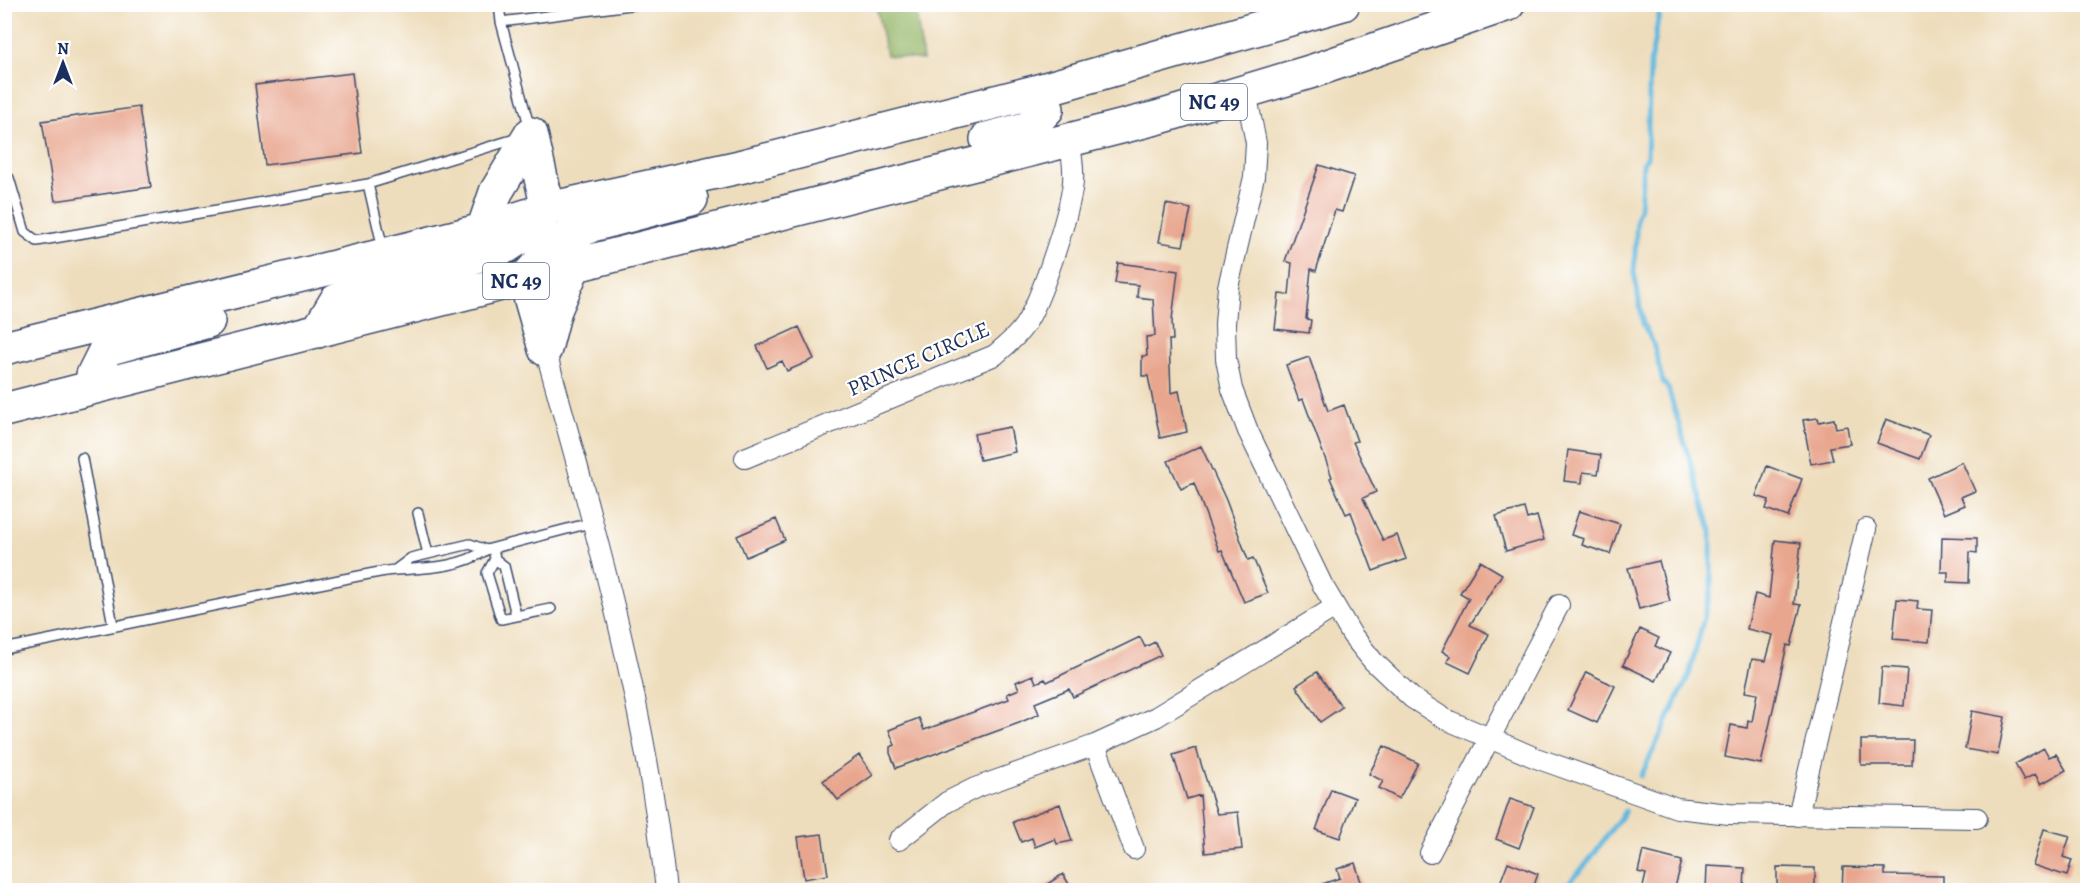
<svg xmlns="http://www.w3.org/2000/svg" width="2092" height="895" viewBox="0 0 2092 895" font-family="Alegreya,serif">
<rect width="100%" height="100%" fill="#fff"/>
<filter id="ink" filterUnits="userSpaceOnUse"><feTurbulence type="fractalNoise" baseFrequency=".0167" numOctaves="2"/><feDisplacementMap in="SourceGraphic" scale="12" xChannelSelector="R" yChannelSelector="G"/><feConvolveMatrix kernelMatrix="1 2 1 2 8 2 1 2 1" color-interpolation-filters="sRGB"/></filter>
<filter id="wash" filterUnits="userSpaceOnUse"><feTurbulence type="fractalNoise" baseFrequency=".008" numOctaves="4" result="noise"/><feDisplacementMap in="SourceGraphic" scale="24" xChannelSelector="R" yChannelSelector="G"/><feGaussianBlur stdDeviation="1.35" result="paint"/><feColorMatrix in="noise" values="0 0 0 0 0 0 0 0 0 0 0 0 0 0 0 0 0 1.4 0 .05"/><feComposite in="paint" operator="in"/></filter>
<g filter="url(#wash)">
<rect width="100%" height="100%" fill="#eeddbc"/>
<!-- forest -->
<path fill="#97b76b" stroke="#597364" stroke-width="1.5" d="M876,5H915L923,60L886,55Z"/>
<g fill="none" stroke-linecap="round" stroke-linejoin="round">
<!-- stream -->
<path stroke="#60b8dd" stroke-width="5" d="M1641,776L1689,675L1711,591V530L1668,388L1663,382L1653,343L1643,324L1634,272L1637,216L1640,209L1643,164L1647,157L1650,64L1659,15
M1562,890L1587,863L1625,811"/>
</g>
<g id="blocks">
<!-- building -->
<path fill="#e8a68e" d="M352,73L362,153L265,165L255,85Z
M139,107L151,187L55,201L42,121Z
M1319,165L1354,176L1342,212L1335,210L1316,271L1311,269L1306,319L1311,320L1309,333L1275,329L1279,294L1289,295L1292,263L1285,261Z
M1166,204L1191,209L1183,246L1159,242Z
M1118,263L1178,271L1172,320L1173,340H1169L1171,393L1179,391L1187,432L1160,438L1148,376H1142V356H1147L1146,337L1155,336L1153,299L1137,297L1138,285L1115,283Z
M799,327L814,359L787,371L782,361L767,368L757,346Z
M1309,357L1328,411L1344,405L1357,441L1353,442L1376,492L1363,498L1376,526L1383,540L1397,535L1406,559L1373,571L1351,512L1346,514L1330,478L1332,477L1303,399L1299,401L1286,365Z
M1818,418L1819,422L1834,419L1836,428L1847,426L1850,444L1830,447L1833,460L1811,464L1803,420Z
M1886,419L1929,435L1920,459L1877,443Z
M1010,427L1015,452L980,460L974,434Z
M1201,446L1226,500L1248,560L1253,558L1268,593L1244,602L1222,550L1219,551L1194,483L1181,489L1168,461Z
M1568,450L1601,455L1598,474L1583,472L1582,483L1564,481Z
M1962,462L1975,491L1961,497L1965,505L1944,514L1928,478Z
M1767,466L1802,479L1788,517L1766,509L1769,500L1756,496Z
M1524,508L1527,519L1537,516L1544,540L1506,551L1496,516Z
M1579,511L1620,524L1610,554L1582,545L1584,539L1571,535Z
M776,519L785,540L746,557L737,536Z
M1942,537L1977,538V553L1970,552L1969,583L1948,582V572H1941Z
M1775,540L1801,543L1794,604L1801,605L1791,646L1787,645L1761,764L1725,757L1731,725L1747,728L1748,721L1752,722L1757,694L1745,692L1752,659L1766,661L1773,635L1747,629L1755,594L1769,598Z
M1480,561L1502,574L1470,625L1489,634L1470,673L1447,662L1450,656L1442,651L1469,598L1460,593Z
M1659,561L1670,601L1639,609L1628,568Z
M1897,599L1918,601L1917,609L1932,610L1929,642L1893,639Z
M1640,629L1659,638L1655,646L1670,653L1656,681L1623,665Z
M1140,637L1145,647L1155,642L1161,655L1073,697L1069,689L1035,703L1039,714L1019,723L896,768L890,753V747L895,745L889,730L919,718L924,730L1009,699L1007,694L1019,689L1016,682L1033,675L1036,683L1045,679L1047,682Z
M1882,667L1907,669L1904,706L1879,703Z
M1317,672L1342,707L1320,722L1296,686Z
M1586,672L1615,686L1597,723L1568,710Z
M1972,711L2005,717L1998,755L1965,749Z
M1861,740H1913L1912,765H1861Z
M1384,746L1418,763L1399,799L1379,788L1383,781L1369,774Z
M1196,748L1217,814L1238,812L1242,849L1205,853L1200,795L1187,799L1173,755Z
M2044,748L2049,757L2056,754L2066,770L2041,784L2035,774L2024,780L2015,764Z
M859,755L873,775L838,800L823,781Z
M1331,789L1355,798L1340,838L1316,830Z
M1510,799L1534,807L1519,848L1496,839Z
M1060,804L1072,841L1057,844L1055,839L1035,847L1032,838L1021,842L1013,822Z
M2044,829L2070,836L2063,857L2072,860L2067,876L2033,865Z
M822,834L828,875L804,879L798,837Z
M1643,851L1682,861L1674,891H1642L1646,874L1638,872Z
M1508,862L1538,874L1532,891H1497Z
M1355,863L1364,891H1310V888L1340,878L1337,869Z
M1707,866L1745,868L1744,891L1706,890Z
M1777,867L1815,868V891H1777Z
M1843,867L1885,868V875L1943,876V891H1842Z
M1063,874L1073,891H1036Z"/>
</g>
</g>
<g filter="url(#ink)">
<use href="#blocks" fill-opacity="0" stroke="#3b496c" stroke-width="1.5"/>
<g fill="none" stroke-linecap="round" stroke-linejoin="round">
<!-- lane casing -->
<g stroke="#3b496c" stroke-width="12">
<path id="lane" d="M499,4L501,22L530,129
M501,22L638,4
M9,178L25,232L37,241L368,184L518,138
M368,184L383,249
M82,458L113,625
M418,513L428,554
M494,553L495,559L504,566L516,615
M495,559L487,573L501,619L551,609
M395,570L411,558L470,544L486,550
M4,649L344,579C361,576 379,571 396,570C427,568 460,568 486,550L594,522"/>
</g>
<!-- street casing -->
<g stroke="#3b496c" stroke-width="22">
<path id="street" d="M1246,92L1256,143L1254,177L1228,287L1225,324L1226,359L1232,389L1248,431L1322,584L1352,635L1373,661L1412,698L1445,719L1536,758L1677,808L1729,814L1977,818
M545,349C595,527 646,706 666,890
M745,458L995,355C1005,346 1016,338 1024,326C1041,302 1070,212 1073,182C1074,168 1072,155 1069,141
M1095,745L1134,849
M1798,816L1866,529
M899,840L947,802L975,788L1095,745L1156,717L1335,607
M1430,853L1559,605"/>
</g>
<!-- highway casing -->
<g stroke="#3b496c" stroke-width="36">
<path id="highway" d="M987,139L1029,128L1047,109L1042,90
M483,230L496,192L531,134
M318,331L336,301L507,246L525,234L548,209L531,134
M4,348L384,255L483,230L548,209L739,167L1031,93L1343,4
M545,349L525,279L560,241L592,225L691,199
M545,349L555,310L573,268
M96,386L93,375L106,349L208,321
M4,410L1160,117L1313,71L1508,4"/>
</g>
<!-- lane -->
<use href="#lane" stroke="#fff" stroke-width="9"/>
<!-- street -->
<use href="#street" stroke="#fff" stroke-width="20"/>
<!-- highway -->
<use href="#highway" stroke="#fff" stroke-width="33"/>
</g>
</g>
<g text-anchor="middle" stroke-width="4.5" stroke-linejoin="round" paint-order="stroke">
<!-- shield labels -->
<g fill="#fff" stroke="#5f6d8e" stroke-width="1.5">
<rect x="1181" y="84" width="66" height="36" rx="4.5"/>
<rect x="483" y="263" width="66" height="36" rx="4.5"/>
</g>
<g font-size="21" font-weight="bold" fill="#1b2f5e">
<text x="1214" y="109">NC 49</text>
<text x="516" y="288">NC 49</text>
</g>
<!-- street labels -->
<g font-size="22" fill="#1b2f5e" stroke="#fff">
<text transform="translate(918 358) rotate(-24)" y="8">PRINCE CIRCLE</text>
</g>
</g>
<!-- margin -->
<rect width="2092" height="895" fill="none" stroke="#fff" stroke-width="24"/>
<!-- north arrow -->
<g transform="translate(63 63)" stroke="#ffffff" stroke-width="4.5" paint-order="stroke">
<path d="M0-4.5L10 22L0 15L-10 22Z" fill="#1b2f5e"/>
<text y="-9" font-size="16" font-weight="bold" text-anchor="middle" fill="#1b2f5e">N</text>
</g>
</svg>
